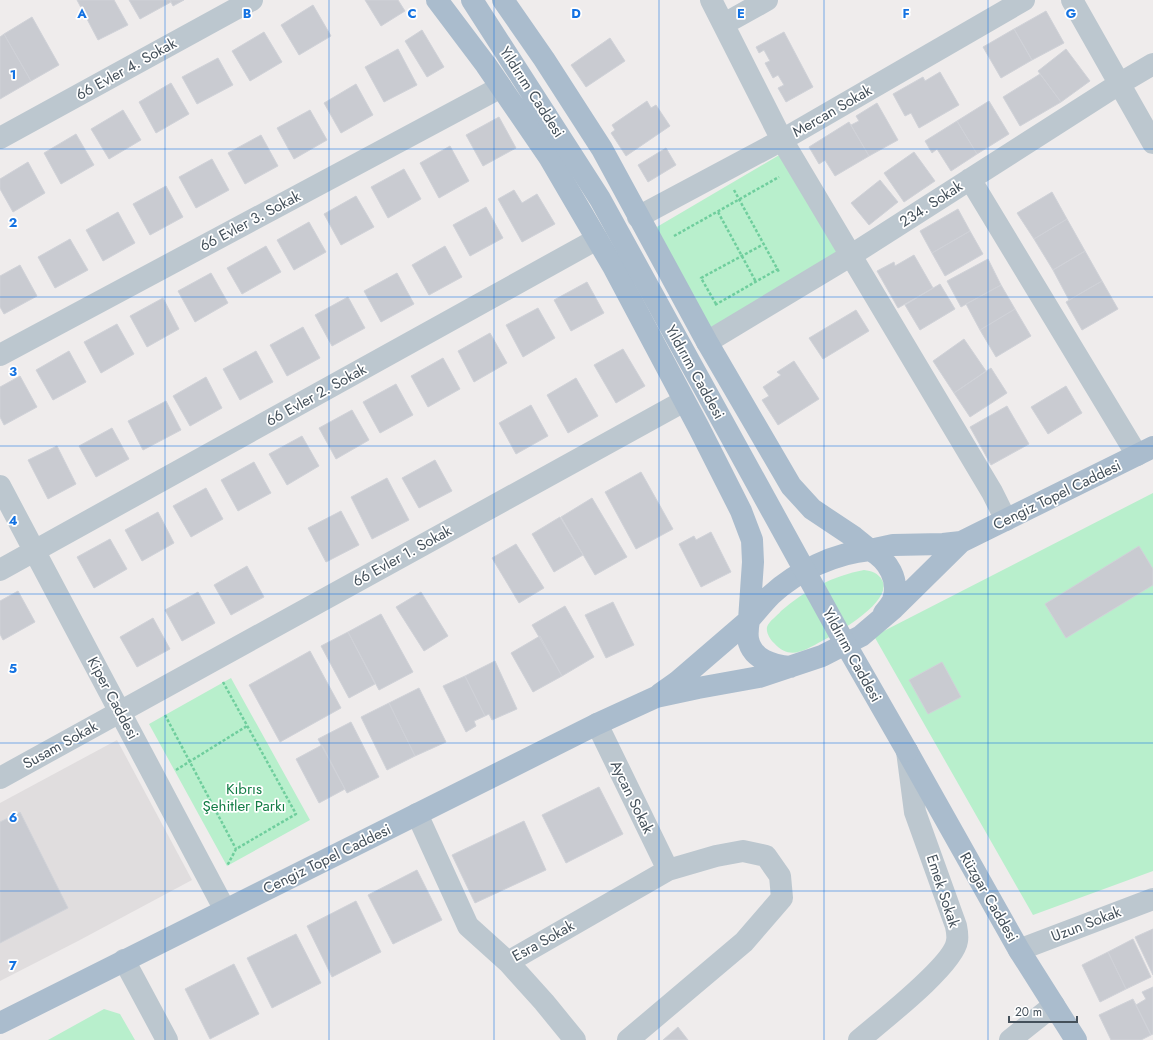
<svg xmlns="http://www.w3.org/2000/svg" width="1153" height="1040" viewBox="0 0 1153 1040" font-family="Jost,sans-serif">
<rect width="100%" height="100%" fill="#efecec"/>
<!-- education -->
<path fill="#e0ddde" d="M117,740L192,880L78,941L0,981V803Z"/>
<!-- green -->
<path fill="#b8efcc" d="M781,154L840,255L709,332L650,231Z
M1153,493V871L1033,915L874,636Z
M864,570C872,571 878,573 882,580C894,601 837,633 822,641C805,650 790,661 774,643C770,639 766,633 767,627C769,621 777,616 781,611C805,590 833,576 864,570Z
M231,678L310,820L227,866L149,724Z
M104,1009L120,1014L135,1040H48Z"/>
<!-- building -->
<path fill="#c9cbd1" stroke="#d0d2d8" d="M77,0H114L128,25L98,40Z
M129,0H170L171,2L140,19Z
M170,0H184L173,6Z
M365,0H398L405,11L381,26Z
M313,5L331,36L299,55L281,25Z
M1046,11L1064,43L1032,60L1014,29Z
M32,17L59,65L31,81L4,34Z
M1014,29L1032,60L1001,78L983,47Z
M422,30L444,67L427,77L405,41Z
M264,32L282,62L250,81L232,51Z
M784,32L813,87L786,102L778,88L784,85L778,75L773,78L765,63L770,61L764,50L759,53L756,47Z
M4,34L31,81L0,99V37Z
M610,38L625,61L586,87L571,65Z
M398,49L417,85L384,102L365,67Z
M1066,49L1090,81L1061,102L1038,71Z
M218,58L233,85L197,104L182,77Z
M940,72L959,105L919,128L911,113L905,116L893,94L923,77L925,81Z
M1040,74L1061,102L1020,126L1003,97Z
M171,83L189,114L156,133L139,102Z
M356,84L373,115L341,133L324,103Z
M647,101L651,108L656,105L670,126L626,156L611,133L615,130L612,125Z
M989,101L1009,134L977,154L957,121Z
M877,103L898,140L869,156L851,125L859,121L856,116Z
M123,110L141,140L109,159L91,129Z
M310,110L327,140L294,159L277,128Z
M499,117L516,148L483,166L466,135Z
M957,121L977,154L951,171L937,149L932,153L925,141Z
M849,122L869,156L835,176L825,160L819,164L809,147Z
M76,134L94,165L61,184L44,153Z
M261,135L278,166L245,184L228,153Z
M450,146L469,181L439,198L420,163Z
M666,148L676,165L648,182L638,165Z
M914,152L935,181L904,202L884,173Z
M212,159L229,190L196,208L179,177Z
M28,162L45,193L13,212L0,189V179Z
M404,169L421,199L388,218L371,187Z
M880,180L898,202L869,225L851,203Z
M166,186L183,217L150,235L133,204Z
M514,190L522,203L537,194L555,224L522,242L498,199Z
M1052,192L1067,219L1034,239L1017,213Z
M356,196L374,227L341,245L324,214Z
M486,207L503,238L470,256L453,225Z
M958,209L970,231L932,253L920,231Z
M118,212L135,243L103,261L86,230Z
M1067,219L1085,251L1053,270L1034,239Z
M309,222L326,252L294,270L277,240Z
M970,231L983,254L945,276L932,253Z
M70,239L88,270L55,288L38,257Z
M266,246L281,272L242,294L227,268Z
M445,246L462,277L429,295L412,265Z
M1085,251L1102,281L1069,300L1053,270Z
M914,255L933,288L898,308L877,271L894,262L895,266Z
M988,259L1001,285L961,307L947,281Z
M20,265L37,296L4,314L0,307V276Z
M211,273L228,303L195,322L178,291Z
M397,273L414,304L381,322L364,291Z
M1102,281L1118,309L1082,330L1066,302Z
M587,282L604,313L571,331L554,300Z
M940,284L955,309L920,330L905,305Z
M1001,285L1015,309L980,330L966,304Z
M348,297L365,328L332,346L315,315Z
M163,298L179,329L147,347L130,316Z
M538,308L555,338L523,357L506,325Z
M1015,309L1031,336L996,357L980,330Z
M856,310L869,331L823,359L809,338Z
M117,324L134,354L101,373L84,342Z
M303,327L320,358L287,376L270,345Z
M490,333L507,363L474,382L458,351Z
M964,339L986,371L954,393L933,361Z
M623,349L645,386L616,403L594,365Z
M69,351L86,382L53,400L36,370Z
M256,351L273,382L240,400L223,369Z
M443,358L460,389L428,407L411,376Z
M794,361L819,399L778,425L762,400L769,396L763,387L781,375L777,372Z
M991,368L1007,393L970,417L954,393Z
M20,376L37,407L4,425L0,417V387Z
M206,377L222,408L190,426L173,396Z
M576,378L598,416L568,433L547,395Z
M396,384L413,415L380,433L363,402Z
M1066,386L1082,413L1048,434L1031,407Z
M166,401L181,430L143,450L128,421Z
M531,405L548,436L516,454L499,423Z
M1007,406L1029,444L991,465L970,427Z
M352,410L369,440L336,459L319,428Z
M112,428L129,459L96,477L79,446Z
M302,436L319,466L287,485L269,454Z
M57,446L76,484L48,499L28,460Z
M435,460L452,491L419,508L402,478Z
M254,462L271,493L238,511L221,480Z
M641,472L673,529L636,549L605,492Z
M387,478L409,520L372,539L351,497Z
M206,488L223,519L191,537L173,506Z
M592,498L627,557L595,575L561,517Z
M341,511L359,545L326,562L308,528Z
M158,512L174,543L142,561L125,530Z
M560,517L583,555L554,572L532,534Z
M711,532L731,572L701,587L679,544L694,536L696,540Z
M110,539L127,569L94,588L77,557Z
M516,544L544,588L519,603L492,558Z
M1139,546L1153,569V585L1066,638L1045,604Z
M247,566L264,597L231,615L214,585Z
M18,591L35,622L3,640L0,634V601Z
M198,592L215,623L182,641L165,610Z
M421,592L448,636L424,651L396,607Z
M613,602L634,645L606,658L585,615Z
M565,606L594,657L562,676L532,625Z
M381,614L413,672L379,690L348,632Z
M153,618L170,649L137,667L120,637Z
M348,632L375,684L349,698L321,646Z
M540,636L562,676L533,692L511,653Z
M310,651L341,708L280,742L249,685Z
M495,661L517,709L492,720L489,714L485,716L465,676Z
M942,662L961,697L928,714L909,680Z
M465,676L485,716L474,721L476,726L466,732L443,686Z
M419,688L446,742L415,756L389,703Z
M389,703L415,756L387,770L361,717Z
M351,722L379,777L347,793L318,739Z
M322,745L345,789L319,803L296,759Z
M599,787L623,834L566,863L542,815Z
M20,812L68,908L0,943V822Z
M524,821L546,870L475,903L452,855Z
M417,870L442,920L393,944L368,895Z
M356,901L381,952L332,977L307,926Z
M1153,929V975L1135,937Z
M296,934L321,983L272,1008L247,958Z
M1133,939L1151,977L1126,989L1108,952Z
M1108,952L1126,989L1100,1002L1082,965Z
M234,964L259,1014L210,1039L185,989Z
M1153,987V1034L1151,1035L1136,1005L1146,999L1142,992Z
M1133,999L1151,1035L1141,1040H1111L1099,1015Z
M678,1027L688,1040H663Z"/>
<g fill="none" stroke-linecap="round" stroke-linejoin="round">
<!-- path -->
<path stroke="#6fce9d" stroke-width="2.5" stroke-dasharray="3 2" stroke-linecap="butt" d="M734,190L779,272
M718,212L756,282
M674,236L779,177
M716,304L701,278L764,244
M715,305L778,269
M223,682L296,814L236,849L227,866
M165,715L236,849
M176,770L247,726"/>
<!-- minor -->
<path stroke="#bcc7cf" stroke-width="22" d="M711,0L782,140L992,492L1006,520
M1072,0L1153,143
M724,24L767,0
M0,138L252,0
M970,179L1137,455
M638,217L782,140L1024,0
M707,342L850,256L1119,84L1153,64
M0,355L501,87
M0,486L225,910
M0,570L597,239
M597,724L668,870
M0,778L684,401
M417,814L468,926L508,962L668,870L716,856L743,851L766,856L780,876L782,898L744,942L628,1040
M1019,950L1153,899
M124,960L167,1040
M508,962L544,1002L575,1040
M859,1040C880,1022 954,965 957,941C958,936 957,931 956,926L915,812L907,751
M1010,1040L1054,1005"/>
<!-- major -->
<path stroke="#aabccd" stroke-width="22" d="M437,0L486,65L549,157L614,268L699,428L741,511L752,540L753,562L749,620L677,682L660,694
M472,0L546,115
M503,0L544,59L602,149L707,342L791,486L812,509L854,537L870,550L893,545L943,544L961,542L1153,447
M790,667C773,665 752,660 748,639C747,633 748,626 749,620C756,612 763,603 771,595C797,571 835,553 870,550C888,560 900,580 893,600C891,605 887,609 884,613
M907,751L1019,950L1076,1040
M0,1023L597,724L656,697L698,688L759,677L822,656L861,636L894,608L961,542"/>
<!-- major-bridge -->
<path stroke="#aabccd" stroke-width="22" d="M546,115L600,199L838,631L907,751"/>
</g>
<!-- grid -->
<path fill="none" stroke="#1372e2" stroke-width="1" stroke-opacity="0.55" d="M165,0V1040M329,0V1040M494,0V1040M659,0V1040M824,0V1040M988,0V1040M0,149H1153M0,297H1153M0,446H1153M0,594H1153M0,743H1153M0,891H1153"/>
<g text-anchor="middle" stroke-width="3.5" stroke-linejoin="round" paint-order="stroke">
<!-- street labels -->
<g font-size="15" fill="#44505a" stroke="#fff">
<text transform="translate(126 69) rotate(-29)" y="5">66 Evler 4. Sokak</text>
<text transform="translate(532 92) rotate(57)" y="5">Yıldırım Caddesi</text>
<text transform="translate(832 111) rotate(-30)" y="5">Mercan Sokak</text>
<text transform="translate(931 204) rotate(-33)" y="5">234. Sokak</text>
<text transform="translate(250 221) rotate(-28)" y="5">66 Evler 3. Sokak</text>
<text transform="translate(695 372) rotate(61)" y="5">Yıldırım Caddesi</text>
<text transform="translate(316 395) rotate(-29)" y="5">66 Evler 2. Sokak</text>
<text transform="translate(1057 495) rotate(-26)" y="5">Cengiz Topel Caddesi</text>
<text transform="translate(402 556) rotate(-29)" y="5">66 Evler 1. Sokak</text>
<text transform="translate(852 655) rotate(61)" y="5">Yıldırım Caddesi</text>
<text transform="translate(113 698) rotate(62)" y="5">Kiper Caddesi</text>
<text transform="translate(60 745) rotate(-29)" y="5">Susam Sokak</text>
<text transform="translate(632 797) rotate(64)" y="5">Aycan Sokak</text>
<text transform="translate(327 859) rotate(-26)" y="5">Cengiz Topel Caddesi</text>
<text transform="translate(943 891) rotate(72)" y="5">Emek Sokak</text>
<text transform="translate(989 897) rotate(60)" y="5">Rüzgar Caddesi</text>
<text transform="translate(1086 924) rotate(-21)" y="5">Uzun Sokak</text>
<text transform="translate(543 941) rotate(-29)" y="5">Esra Sokak</text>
</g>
<!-- park labels -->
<g font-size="15" fill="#137c45" stroke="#fff">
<text x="244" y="794">Kıbrıs<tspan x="244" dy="17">Şehitler Parkı</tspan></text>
</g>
</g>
<g font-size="13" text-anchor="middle" font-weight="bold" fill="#1372e2" stroke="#fff" stroke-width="3.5" stroke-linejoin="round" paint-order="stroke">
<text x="82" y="18">A</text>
<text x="247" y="18">B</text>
<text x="412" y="18">C</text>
<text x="576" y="18">D</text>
<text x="741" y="18">E</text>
<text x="906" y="18">F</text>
<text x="1071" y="18">G</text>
<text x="13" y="79">1</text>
<text x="13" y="227">2</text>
<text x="13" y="376">3</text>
<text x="13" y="525">4</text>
<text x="13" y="673">5</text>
<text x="13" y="822">6</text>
<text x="13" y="970">7</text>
</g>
<!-- scale -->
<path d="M1009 1016v6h68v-6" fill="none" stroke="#44505a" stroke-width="2"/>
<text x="1015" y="1016" font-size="12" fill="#44505a" stroke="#ffffff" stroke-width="3" paint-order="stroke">20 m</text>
</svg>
